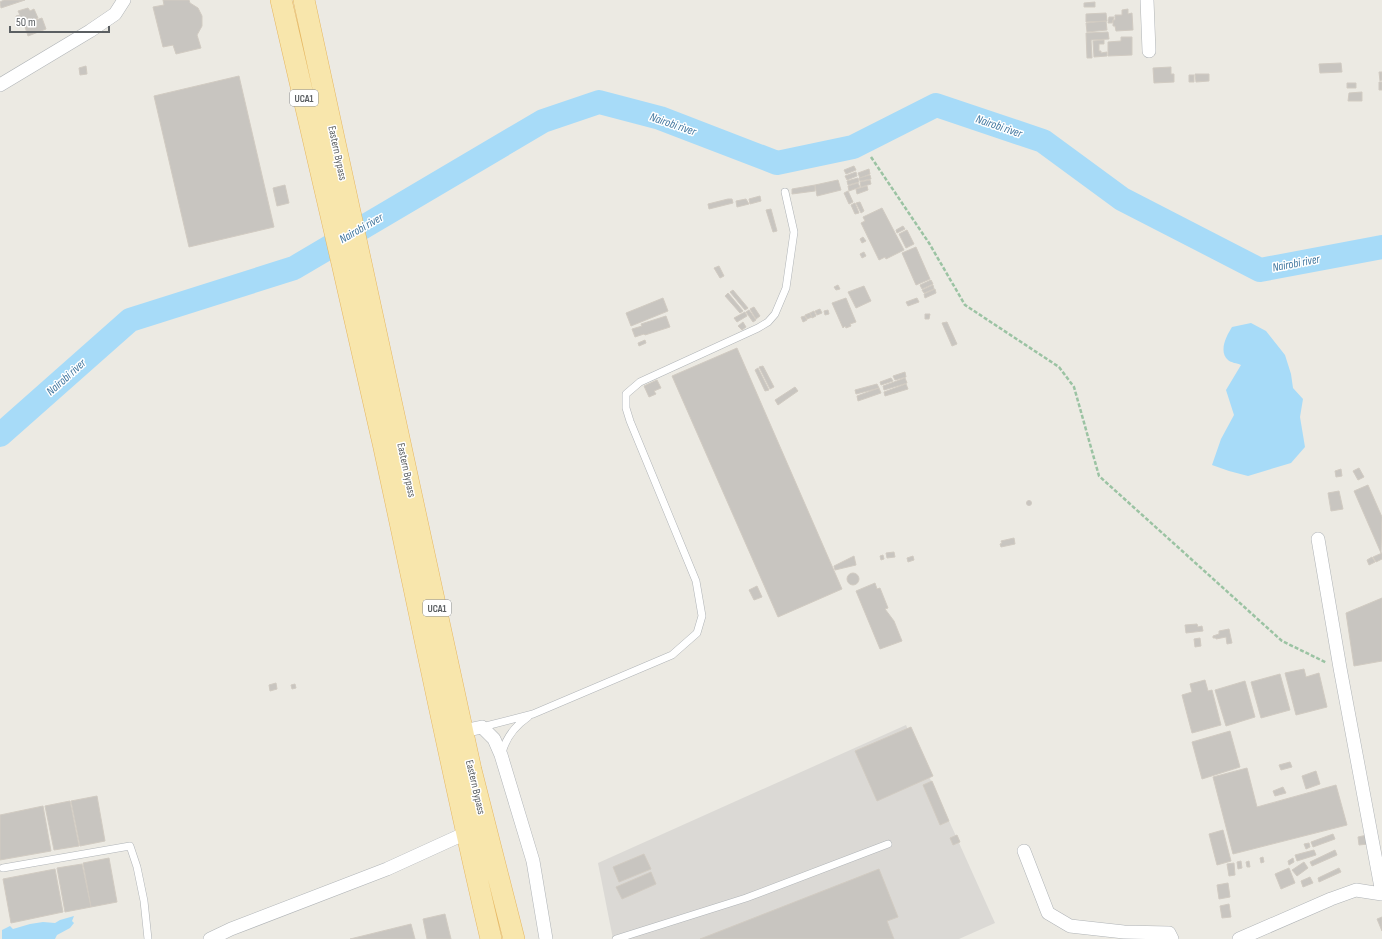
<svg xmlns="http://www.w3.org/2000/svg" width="1382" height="939" viewBox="0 0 1382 939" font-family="'Sofia Sans Condensed',sans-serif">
<rect width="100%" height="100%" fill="#eceae3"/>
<!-- industrial -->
<path fill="#dbd9d5" d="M906,725L995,923L959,939H613L598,863Z"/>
<!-- water -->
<path fill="#a7dbf8" d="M1251,323L1266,331L1285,355L1291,374L1293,388L1303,399L1300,417L1305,447L1291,463L1248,476L1229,471L1212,465L1221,439L1234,415L1226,390L1241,365C1237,363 1231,363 1228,360C1218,351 1227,335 1232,327Z
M74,916L72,921L74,923L70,928L57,935L55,939H2V930L10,926L13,929L30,924L43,922L55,923L60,920Z"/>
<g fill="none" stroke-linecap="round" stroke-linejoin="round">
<!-- river -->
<path stroke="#a7dbf8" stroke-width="24" d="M0,435L130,320L294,268L543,121L599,102L660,118L777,163L853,147L936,105L1043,141L1122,199L1260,270L1382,247"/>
</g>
<!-- building -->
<path fill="#c8c5c0" stroke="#d1cbc2" d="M4,0H25L1,8L0,2Z
M163,0H189L190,3L198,8L202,16V26L197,35L201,48L176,54L173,45L163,47L153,7L164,5Z
M1095,2V7H1084V3Z
M28,8L30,11L34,9L38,18L19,25L16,16L20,15L18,11Z
M1128,9V14L1132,13L1133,30L1116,31L1115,26H1113V20H1115V15H1122V10Z
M1106,13L1107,21L1086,22V14Z
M1109,17H1114L1112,23H1108Z
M42,18L46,29L28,36L24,24Z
M1106,21L1107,30L1087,32L1086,23Z
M1108,32L1109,39L1091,40L1092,58H1087L1086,33Z
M1121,37H1132V55L1108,56V42L1121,41Z
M1104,40V44H1099V51H1101V53L1107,52V56L1094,57L1093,41Z
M1341,63L1342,72L1320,73L1319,64Z
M86,66L87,74L80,75L79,68Z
M1171,67V74H1174V82L1154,83L1153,68Z
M1379,72H1382V80L1380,81Z
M1195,74H1209V81L1196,82Z
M1189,75H1194V82H1189Z
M239,76L274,227L189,247L154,96Z
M1379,82H1382V90H1379Z
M1347,83H1356V88H1347Z
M1362,92V101H1348L1349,93Z
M854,166L856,170L846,174L844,170Z
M869,169L870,174L860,178L858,173Z
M856,172L857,176L847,180L845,176Z
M870,175L871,179L860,181L859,178Z
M858,178L859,182L848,185L847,181Z
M838,180L841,190L817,196L815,185Z
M870,180L871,184L861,187L860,182Z
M858,183L860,187L849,191L848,186Z
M285,185L289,203L277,206L273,188Z
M815,185V191L792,194V189Z
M867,186L868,190L857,194L856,189Z
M848,191L853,202L849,204L844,193Z
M760,196L761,201L750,204L749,199Z
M728,199H732L733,203L709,209L708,204Z
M746,199L749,204L737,207L736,201Z
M860,202L864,211L861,213L856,203Z
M855,203L859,213L855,214L851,205Z
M882,208L904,250L886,259L885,257L879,260L861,223L865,221L863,217Z
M771,209L777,231L773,232L766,210Z
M903,226L905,229L897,233L896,230Z
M907,230L914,244L906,248L899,234Z
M863,237L866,241L862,243L860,239Z
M916,247L930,279L916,285L902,253Z
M864,252L866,256L862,258L860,254Z
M719,266L724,276L720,278L714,268Z
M931,280L933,284L922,289L920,285Z
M838,285L840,289L836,290L834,287Z
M933,285L934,289L924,293L922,290Z
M864,286L871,301L856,308L848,292Z
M935,289L936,293L925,298L924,294Z
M733,290L748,308L745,310L730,292Z
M728,293L743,311L740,313L725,296Z
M663,298L668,311L631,326L626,313Z
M846,298L856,322L850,324L851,326L846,328L845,326L843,328L832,303Z
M917,298L919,302L908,306L906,302Z
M754,307L760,316L756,319L750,309Z
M820,309L822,313L817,315L815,311Z
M749,310L756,320L753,322L746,312Z
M828,310L829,314L825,315L824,311Z
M814,311L816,316L812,318L810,313Z
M745,312L747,316L737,322L734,318Z
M810,313L812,317L807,319L805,315Z
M925,314H930L929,319H925Z
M666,316L670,327L645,335L644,334L635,337L632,329L642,326L641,324Z
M805,316L807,320L803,322L801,317Z
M743,322L746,327L742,330L738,326Z
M947,322L957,344L952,346L942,323Z
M645,340L646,343L639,346L638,343Z
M737,348L842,589L778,617L672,376Z
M763,366L774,387L770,389L759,367Z
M758,368L769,390L765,391L755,370Z
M905,372L906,377L895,380L893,376Z
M891,378L893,381L881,385L880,382Z
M905,378L907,383L884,390L883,386Z
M657,380L661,388L654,391L656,394L649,397L644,386Z
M877,384L879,388L856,394L855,390Z
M906,384L908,389L885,396L884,392Z
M795,387L798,391L778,405L775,400Z
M879,388L881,393L858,401L857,396Z
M1359,468L1364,477L1358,480L1353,471Z
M1341,469L1342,476L1336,477L1335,471Z
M1368,485L1382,517L1381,553L1354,491Z
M1339,491L1343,509L1331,511L1328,493Z
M1026.5 503a2.5 2.5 0 1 1 5 0a2.5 2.5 0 1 1-5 0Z
M1014,538L1015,544L1001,547L1000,544L1002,543L1001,541Z
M894,552L895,557L887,558L886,553Z
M1382,553V559L1376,562L1373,557Z
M883,555L884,559L881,560L880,556Z
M854,556L856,565L835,570L834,566Z
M913,556L914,560L908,562L907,558Z
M1372,557L1375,562L1369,565L1367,560Z
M847 579a6 6 0 1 1 12 0a6 6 0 1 1-12 0Z
M875,583L877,589L880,588L888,608L885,609L894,621L902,641L880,649L856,591Z
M757,586L762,597L754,600L749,590Z
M1382,598V661L1354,666L1346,613Z
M1197,624L1198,627L1202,626L1203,631L1186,633L1185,625Z
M1229,629L1232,643L1227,644L1226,637L1216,639V638H1213V636L1219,634V631Z
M1200,638L1201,646L1195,647L1194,639Z
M1304,669L1306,677L1319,673L1327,707L1296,715L1285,673Z
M1280,674L1290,710L1261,718L1251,682Z
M1205,680L1208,691L1212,690L1221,725L1192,733L1182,695L1192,692L1190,684Z
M1245,681L1255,717L1226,726L1215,690Z
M276,683L277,689L270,691L269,685Z
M295,684L296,688L292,689L291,685Z
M911,727L933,776L877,801L855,751Z
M1230,731L1240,767L1202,779L1192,742Z
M1290,762L1292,767L1281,770L1279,765Z
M1247,768L1257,807L1336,785L1347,825L1233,854L1213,777Z
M1316,771L1320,784L1306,789L1302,776Z
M932,781L949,821L940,825L923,785Z
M1283,787L1286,793L1275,796L1273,791Z
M97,796L105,841L80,846L71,801Z
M70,801L79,846L54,850L45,806Z
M43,806L51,851L0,860V815Z
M1223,830L1231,861L1217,865L1209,834Z
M1333,834L1335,839L1313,847L1311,842Z
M957,835L960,842L953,845L950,838Z
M1367,835L1368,844L1359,845L1358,837Z
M1309,843L1310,847L1306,849L1304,844Z
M1314,850L1316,855L1297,861L1295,855Z
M1335,850L1337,855L1312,866L1310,862Z
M644,854L651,869L619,882L613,867Z
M1263,857L1264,862L1261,863L1260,858Z
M109,858L117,902L91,907L83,863Z
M1293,858L1294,862L1289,865L1288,861Z
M1241,861L1242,868L1238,869L1237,862Z
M1249,861L1250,867H1247L1246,862Z
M1304,862L1308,868L1297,876L1292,870Z
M1234,863L1235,875L1229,876L1227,864Z
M82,864L91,907L65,912L57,868Z
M1289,868L1295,883L1281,889L1275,874Z
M1339,868L1341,872L1319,882L1318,878Z
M55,869L63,912L11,923L3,879Z
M879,869L898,917L887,921L894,939H700Z
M651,872L656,884L622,899L616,887Z
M1310,877L1313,883L1303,887L1301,881Z
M1228,883L1230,897L1219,899L1217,885Z
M1229,904L1231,917L1222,918L1220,906Z
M445,914L451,939H427L423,919Z
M1382,917V931L1377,919Z
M411,924L415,939H350Z"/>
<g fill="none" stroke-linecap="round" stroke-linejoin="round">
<!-- service casing -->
<g stroke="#b0b4b7" stroke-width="8">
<path id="service" d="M482,727L533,714L672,655L697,633L702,616L696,581L630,421L626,408V394L640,382L758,328L768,322L775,314L786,288L794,232L785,192
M502,753C506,737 515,726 528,717
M3,868L130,846L137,867L144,901L148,939
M616,939L746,898L888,844"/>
</g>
<!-- minor casing -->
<g stroke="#b0b4b7" stroke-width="14">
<path id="minor" d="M1147,0L1149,51
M0,85L90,31L115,14L124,0
M1318,539L1340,668L1382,893
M463,731L482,727L494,739L501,755L533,861L546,939
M1024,851L1048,913L1070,926L1124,932L1169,933L1172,939
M210,939L231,929L387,869L466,833
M1239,939L1331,899L1356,890L1382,894"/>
</g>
<!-- primary casing -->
<g stroke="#e6b762" stroke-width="22">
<path id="primary" d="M281,0C315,148 350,295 383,443C419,608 452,774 491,939
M304,0L471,770L514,939"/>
</g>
<!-- path -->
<path stroke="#9bc3a3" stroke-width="2.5" stroke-dasharray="4 2" stroke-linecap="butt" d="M871,157L929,243L965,305L1059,367L1074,387L1099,476L1282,641L1327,663"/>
<!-- service -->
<use href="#service" stroke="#fff" stroke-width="7"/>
<!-- minor -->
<use href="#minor" stroke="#fff" stroke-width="13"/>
<!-- primary -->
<use href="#primary" stroke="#f8e6ac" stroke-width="21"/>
</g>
<g text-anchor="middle" stroke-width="3" stroke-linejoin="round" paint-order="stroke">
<!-- shield labels -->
<g fill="#fff" stroke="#8c8f91" stroke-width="1">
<rect x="290" y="90" width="28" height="16" rx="3"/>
<rect x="423" y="600" width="28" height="16" rx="3"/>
</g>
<g font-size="10" font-weight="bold" fill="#5b5f62">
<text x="304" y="102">UCA1</text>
<text x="437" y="612">UCA1</text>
</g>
<!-- street labels -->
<g font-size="11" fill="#5b5f62" stroke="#fff">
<text transform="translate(338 153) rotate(78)" y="4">Eastern Bypass</text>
<text transform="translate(407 470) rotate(78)" y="4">Eastern Bypass</text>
<text transform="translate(476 787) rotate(77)" y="4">Eastern Bypass</text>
</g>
<!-- water labels -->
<g font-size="12" font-style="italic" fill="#4378a0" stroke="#fff">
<text transform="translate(673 124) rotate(19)" y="4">Nairobi river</text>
<text transform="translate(999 126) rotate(19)" y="4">Nairobi river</text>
<text transform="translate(361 228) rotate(-30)" y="4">Nairobi river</text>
<text transform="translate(1296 263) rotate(-11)" y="4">Nairobi river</text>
<text transform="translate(66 377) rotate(-42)" y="4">Nairobi river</text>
</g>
</g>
<!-- scale -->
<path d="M10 26v6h99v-6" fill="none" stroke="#5b5f62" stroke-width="2"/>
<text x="16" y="26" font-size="12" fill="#5b5f62" stroke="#ffffff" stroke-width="3" paint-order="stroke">50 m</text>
</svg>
